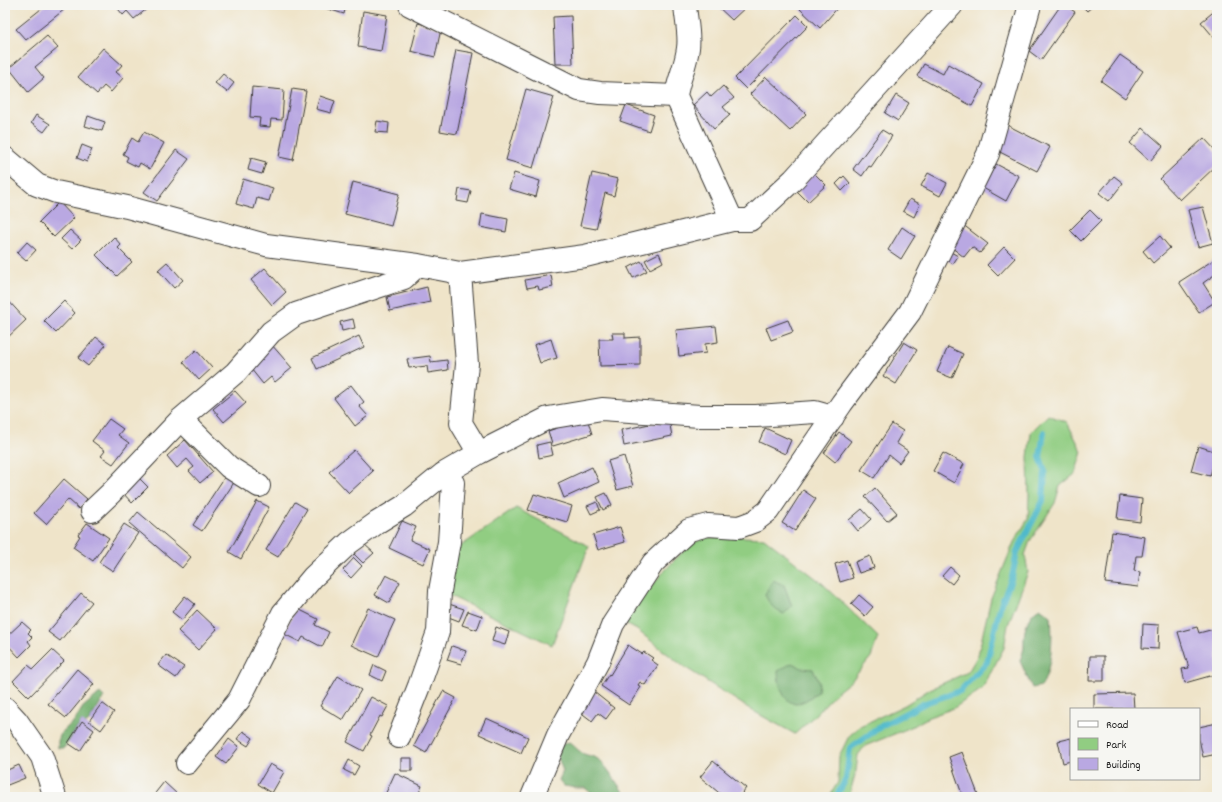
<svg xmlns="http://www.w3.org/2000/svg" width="1222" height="802" viewBox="0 0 1222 802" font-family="Dekko,sans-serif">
<rect width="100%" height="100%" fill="#f6f6f2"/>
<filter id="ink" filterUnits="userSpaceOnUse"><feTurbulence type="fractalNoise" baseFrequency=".025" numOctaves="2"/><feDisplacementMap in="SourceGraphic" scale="8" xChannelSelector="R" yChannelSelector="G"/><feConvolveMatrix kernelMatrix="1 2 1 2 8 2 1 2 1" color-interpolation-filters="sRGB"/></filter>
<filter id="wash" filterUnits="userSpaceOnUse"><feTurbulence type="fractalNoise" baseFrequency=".012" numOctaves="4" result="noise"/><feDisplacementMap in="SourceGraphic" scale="16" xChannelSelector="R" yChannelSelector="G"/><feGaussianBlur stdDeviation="0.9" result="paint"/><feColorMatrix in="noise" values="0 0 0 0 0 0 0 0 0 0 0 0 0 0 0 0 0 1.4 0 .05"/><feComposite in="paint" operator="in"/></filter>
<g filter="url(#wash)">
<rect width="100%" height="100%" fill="#efe4c9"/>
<!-- green -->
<path fill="#91cd82" stroke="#56744f" d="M1048,415L1067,422L1082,452L1075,474L1060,486L1055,503L1030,541L1025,555L1028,572L1008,625L1004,648L982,689L954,708L929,717L909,728L865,746L858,755L856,771L849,797H829L838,782L839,756L849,736L860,726L905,705L930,689L968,672L978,655L991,598L1014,542L1028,519L1029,495L1028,457L1031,432Z
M516,508L589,546L552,645L446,594L458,548Z
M724,536L764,538L822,583L878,637L871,657L852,680L836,693L812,718L795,734L753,711L683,666L637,630L624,623C638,603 680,546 702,539C709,537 717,537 724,536Z"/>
<!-- forest -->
<path fill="#74b070" stroke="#486646" d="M773,580L784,585L792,606L784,614C774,610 770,605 765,595L769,586Z
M1040,608L1051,616C1053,640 1052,665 1042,686L1032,688L1020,661C1021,657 1024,651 1024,646C1023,632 1027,614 1040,608Z
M792,663L802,668L813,669L819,682L818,692C813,695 808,700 802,702C784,710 778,683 778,671Z
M100,693L104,697L89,721L85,724L81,722L64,748H58V741L61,733L75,720L83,707Z
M569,742C574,745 579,752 584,754C589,756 594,756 598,759C609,768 618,786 627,797H596L585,788H577L564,786L559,780L563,771L557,755L561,745Z"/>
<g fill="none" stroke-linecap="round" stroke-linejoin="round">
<!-- stream -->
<path stroke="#4fb9cb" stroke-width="6" d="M836,797L846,779L850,748L883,725L925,703L960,691L987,662L1000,607L1012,577L1017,552L1043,501L1045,471L1040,457L1044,432"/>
</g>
<g id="blocks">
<!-- building -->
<path fill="#b9a8e2" d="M46,5H61L65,9L26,40L16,29Z
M115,5H152L134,19L127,11L123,15Z
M315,5H346L344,14Z
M716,5H748L732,20Z
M804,5H840L820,28L800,9Z
M1061,5H1065L1075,12L1041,60L1029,51Z
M1081,5H1094L1087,11Z
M1217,9V41L1201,22Z
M363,11L387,15L381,51L358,47Z
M797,15L808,26L746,89L735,78Z
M571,16L573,64H555L553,17Z
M418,23L441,29L435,57L411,51Z
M47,36L58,48L35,67L44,78L28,92L9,68Z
M103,48L122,65L116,72L123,78L111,92L104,86L97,94L78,77Z
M456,50L473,53L457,134L440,131Z
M1120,55L1143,71L1125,98L1101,81Z
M924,64L943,74L948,64L984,84L972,106L917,76Z
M223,74L234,83L227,92L215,83Z
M766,77L806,114L790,131L750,94Z
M723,86L734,98L723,107L730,115L714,129L693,105L707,92L711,97Z
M252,87L284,90L282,120L271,119L270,127L259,126L260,118L250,117Z
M292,89L306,91L293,160L279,157Z
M526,89L554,97L533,168L506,160Z
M896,95L909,103L898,121L885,113Z
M320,96L335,101L331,113L316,109Z
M626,105L654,115L649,131L620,121Z
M36,115L50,124L44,132L31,123Z
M88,116L105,122L102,131L85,126Z
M377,121L389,123L388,133L375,132Z
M1007,125L1050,147L1037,171L994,149Z
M1143,128L1163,146L1150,161L1130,143Z
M882,130L892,136L871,167L869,166L862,176L853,169Z
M144,132L164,143L150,169L140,163L138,167L126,161L128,157L123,154L132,138L138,142Z
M1204,138L1217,152V165L1180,200L1160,179Z
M82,145L92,149L87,162L77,158Z
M176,150L189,159L157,201L144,192Z
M251,158L266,162L262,174L248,170Z
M996,164L1019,176L1006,201L983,188Z
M514,173L540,181L536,197L509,189Z
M592,173L618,179L614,196L605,193L596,229L580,226Z
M814,173L826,185L808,202L797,191Z
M928,173L947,183L940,196L921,186Z
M844,176L850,183L842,191L836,184Z
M1114,176L1123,183L1109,201L1099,193Z
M243,179L273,188L269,201L257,198L254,209L236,204Z
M353,182L399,194L391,226L345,214Z
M459,189L471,191L468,203L457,201Z
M910,199L920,204L914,217L903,211Z
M59,202L74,218L54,237L39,222Z
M1203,207L1213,243L1198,247L1188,210Z
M1090,210L1101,221L1081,241L1070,230Z
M482,214L508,219L506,232L480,227Z
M962,224L988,244L980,253L972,247L964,257L947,244Z
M902,227L915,236L901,259L888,250Z
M70,230L81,240L72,249L61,239Z
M1160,236L1170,248L1153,263L1143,251Z
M114,237L121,245L118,248L132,262L117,276L96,255Z
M27,242L36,250L26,261L17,253Z
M1004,247L1015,258L998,276L987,265Z
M949,251L958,256L953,264L944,258Z
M659,253L663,262L650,269L645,260Z
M1215,259L1217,262V273L1203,283L1215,302L1199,312L1179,282Z
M641,261L647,271L633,278L628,268Z
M167,262L183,280L174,288L158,270Z
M265,268L286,292L272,305L251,280Z
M551,275L553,287L539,290L538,286L527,288L525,280Z
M427,287L430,302L390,311L387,297Z
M5,297L26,320L5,340Z
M64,301L75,313L56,333L44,321Z
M353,319L355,328L342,331L340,322Z
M788,320L793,332L771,340L766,328Z
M716,326L718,342L705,344L706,353L679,356L676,330Z
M612,333H625V338L640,337V365L600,366L599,339H613Z
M359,336L364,347L317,369L312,358Z
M96,337L106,345L88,366L78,358Z
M551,339L557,358L540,363L534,345Z
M904,342L917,350L896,384L883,376Z
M271,344L292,368L275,382L271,377L263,384L247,364Z
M948,347L963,354L952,378L937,372Z
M196,350L212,368L199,380L183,362Z
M430,356L431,362L447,360L448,370L428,373L427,366L409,368L407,359Z
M351,385L364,402L359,406L368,416L355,426L334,398Z
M235,391L246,403L224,422L213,409Z
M587,418L592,434L553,446L548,431Z
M109,419L123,429L118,435L129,443L113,464L101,456L105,451L92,441Z
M669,420L672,436L624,446L621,430Z
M892,424L903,431L896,443L908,451L899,463L889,455L874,478L861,470Z
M765,428L791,440L785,454L759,442Z
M839,432L851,441L835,462L824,453Z
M185,440L213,472L200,483L189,471L194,467L187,459L177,468L167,456Z
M550,442L553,455L539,458L537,445Z
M1198,446L1217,452L1210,476L1191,471Z
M354,450L373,471L349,493L329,472Z
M943,453L964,464L954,483L933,471Z
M624,456L633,486L617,490L608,461Z
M592,467L599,482L564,498L558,483Z
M226,475L235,481L202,531L193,525Z
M139,478L148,487L132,503L123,493Z
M64,479L87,499L79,509L68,499L46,524L34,513Z
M875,488L897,513L887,521L865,497Z
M803,490L816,499L795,531L782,523Z
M606,493L612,505L603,510L597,497Z
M534,494L572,506L567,522L528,510Z
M1120,496L1142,499L1140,522L1117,519Z
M257,501L269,507L241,559L229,552Z
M295,502L307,509L278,557L266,550Z
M597,502L600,510L591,514L587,506Z
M862,509L871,519L858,531L849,520Z
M138,512L191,557L182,568L129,523Z
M402,521L416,527L410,540L430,549L423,564L389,548Z
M87,523L109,538L93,561L73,547L80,536L78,535Z
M124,524L138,533L113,571L99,562Z
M620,527L625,542L598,550L593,535Z
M1112,532L1145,537L1142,556H1136L1134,571L1140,572L1138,587L1105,583Z
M364,544L374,553L363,563L354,554Z
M870,556L874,568L859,573L855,562Z
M354,558L362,566L351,578L343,570Z
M847,560L853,578L840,582L835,564Z
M950,567L959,575L952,584L942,576Z
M386,575L400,582L389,603L375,595Z
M81,593L92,602L60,641L48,632Z
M859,595L873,607L865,616L851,604Z
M185,596L195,604L182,620L172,612Z
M449,604L464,609L459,621L446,616Z
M296,608L318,619L315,625L329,632L322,647L303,637L300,642L284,634Z
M368,608L395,620L378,657L351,645Z
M197,610L217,629L198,650L178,631Z
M468,611L482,616L477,630L462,625Z
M22,622L31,630L28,633L32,637L28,641L31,645L19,657L5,642V638Z
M1143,624L1159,625L1158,649L1142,648Z
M496,627L509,632L505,645L492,641Z
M1197,627L1199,633L1214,629L1217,639V674L1185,683L1182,669L1189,668L1178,632Z
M628,645L642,654L644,652L653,658L651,660L658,665L645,685L640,682L638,685L641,687L629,705L601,686L609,674L610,675Z
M452,646L466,651L461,664L447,660Z
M52,650L64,661L29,697L13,681L28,665L33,669Z
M166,655L184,667L176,678L158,665Z
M1090,656H1104V681H1089Z
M374,665L386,671L382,681L370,675Z
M77,669L94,684L66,718L48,704Z
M338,676L361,690L343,720L320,706Z
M443,691L456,698L426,753L414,746Z
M594,692L614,708L606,719L598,713L592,721L579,711Z
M1133,693L1134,709H1094V694Z
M371,697L388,706L382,717L380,716L370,735L372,736L364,751L347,742Z
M102,703L114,712L101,730L89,721Z
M486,718L528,737L521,753L479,734Z
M82,721L94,730L80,751L68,743Z
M1217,723V754L1203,757L1199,739V727Z
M243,731L253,738L248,746L237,739Z
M1071,738V761L1063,763L1058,741Z
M229,739L239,747L226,764L216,757Z
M962,752L979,797H963L949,757Z
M401,758H412V771H401Z
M349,760L359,766L354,775L344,770Z
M713,761L746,788L739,797H724L700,777Z
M270,764L284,772L272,793L258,784Z
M19,765L25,778L5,786V771Z
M395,773L422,786L417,797H384Z
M164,782L178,795L176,797H152Z"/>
</g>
</g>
<g filter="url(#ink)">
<use href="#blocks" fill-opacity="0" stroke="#3c3a36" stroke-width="1"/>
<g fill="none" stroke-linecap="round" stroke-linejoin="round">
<!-- minor casing -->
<g stroke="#3c3a36" stroke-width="24">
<path id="minor" d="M410,5L579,90L600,93L676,96
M685,5C686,19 690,35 688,48C686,66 678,80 676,96L732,220
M5,158L37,185L56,192L127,207L266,245L418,265L460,273L585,256L732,220H750L794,179L952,5
M460,273L467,364L461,423L479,453
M181,419L229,467L259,486
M92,511L111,493L181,419L236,372L271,332L296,314L404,278L418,265
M5,708L17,721L42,757L55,797
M399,737L419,686L438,632L440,591L449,542L453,483L443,474
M187,763L239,700L283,613L313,577L349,543L378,522L404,506L443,474L479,453L548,418L602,409L700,416H756L815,412L833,417
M532,797L558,735L598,662L613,624L653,563L689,530L708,525L739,527L755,521L768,511L842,403L910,312L988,154L1030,5"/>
</g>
<!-- minor -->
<use href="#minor" stroke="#fff" stroke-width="22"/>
</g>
</g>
<!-- margin -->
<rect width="1222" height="802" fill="none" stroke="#f6f6f2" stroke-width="20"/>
<!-- legend -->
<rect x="1070" y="708" width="130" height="72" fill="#f6f6f2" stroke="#9f9f9c"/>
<rect x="1078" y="721" width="20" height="6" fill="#ffffff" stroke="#9f9f9c"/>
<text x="1106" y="728" font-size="12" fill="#1c1c1c">Road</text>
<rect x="1078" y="738" width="20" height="12" fill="#91cd82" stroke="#9f9f9c"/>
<text x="1106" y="748" font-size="12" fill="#1c1c1c">Park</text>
<rect x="1078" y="758" width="20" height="12" fill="#b9a8e2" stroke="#9f9f9c"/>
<text x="1106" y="768" font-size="12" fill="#1c1c1c">Building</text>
</svg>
